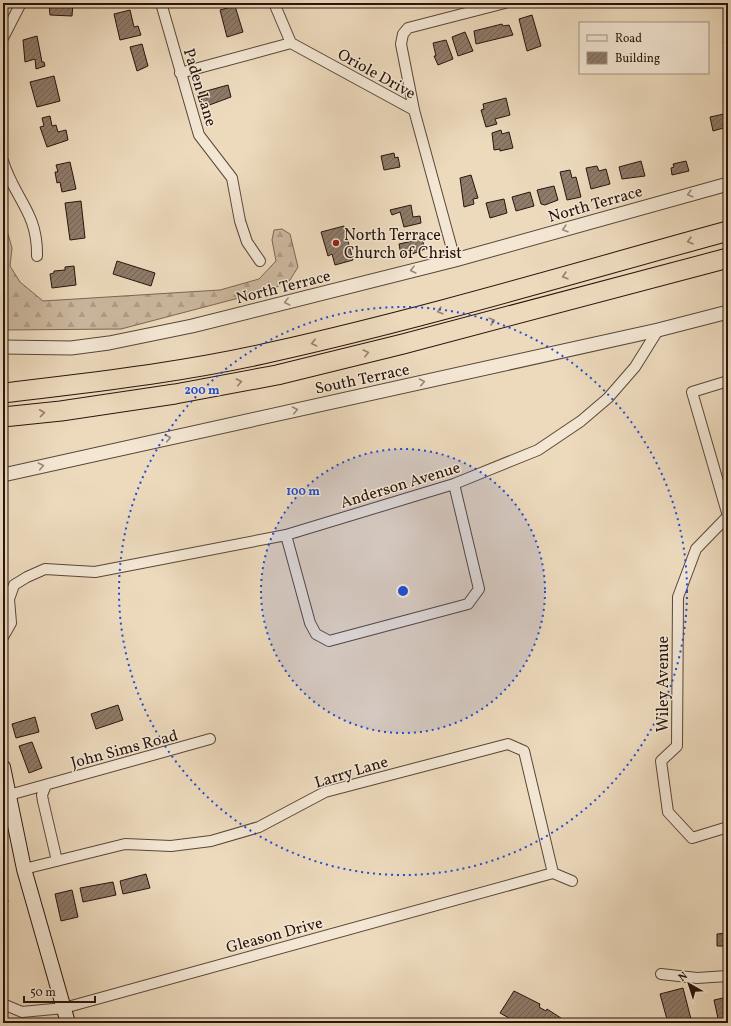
<svg xmlns="http://www.w3.org/2000/svg" width="731" height="1026" viewBox="0 0 731 1026" font-family="Vollkorn,serif">
<defs>
<pattern id="forest-firs" width="22" height="20" patternUnits="userSpaceOnUse"><rect width="22" height="20" fill="#ccb89f"/><path d="M5 1l3.5 6h-7zM16 11l3.5 6h-7z" fill="#af9d88"/></pattern>
<pattern id="building-hatch" width="6" height="6" patternUnits="userSpaceOnUse"><rect width="6" height="6" fill="#8e7b69"/><path d="M-1 1l2-2M0 6l6-6M5 7l2-2" fill="none" stroke="#746455"/></pattern>
</defs>
<rect width="100%" height="100%" fill="#eddabd"/>
<filter id="stains"><feTurbulence type="fractalNoise" baseFrequency=".005" numOctaves="4"/><feColorMatrix values="0 0 0 0 .2 0 0 0 0 .09 0 0 0 0 .02 0 0 0 .5 -.17"/></filter>
<radialGradient id="worn" r=".72"><stop offset=".6" stop-color="#630" stop-opacity="0"/><stop offset="1" stop-color="#630" stop-opacity=".3"/></radialGradient>
<!-- forest -->
<path fill="url(#forest-firs)" stroke="#7a6656" d="M3,217L12,248L10,266L20,282L43,301L220,290L259,279L276,261L272,240L274,230L282,229L290,234L298,267L290,280L273,289L121,329L3,330Z"/>
<!-- building -->
<path fill="url(#building-hatch)" stroke="#28140d" d="M58,3H73L72,16L50,15L49,4Z
M235,6L243,32L227,37L220,10Z
M130,10L134,27L138,26L141,35L120,40L114,14Z
M532,15L541,46L527,51L519,19Z
M502,24L503,26L509,25L513,35L476,44L474,31Z
M465,32L473,51L458,56L452,37Z
M37,36L42,62H44L45,66L36,69L35,59L25,62L23,40Z
M446,40L453,59L438,65L434,56H436L433,43Z
M728,41V61L723,42Z
M142,44L148,66L137,71L130,47Z
M54,76L60,101L37,107L30,82Z
M228,85L231,97L204,107L199,93Z
M506,98L510,115L495,119L497,124L486,127L481,110L484,109L483,104Z
M724,114L727,127L713,131L710,117Z
M50,116L52,126L56,125L58,132L66,130L68,140L47,147L40,127L44,126L42,118Z
M501,130L502,134L509,132L513,148L500,151V149L494,150L492,133Z
M394,153L395,158L398,157L400,167L384,170L381,156Z
M641,161L645,176L622,179L619,167Z
M686,161L689,171L672,175L671,168L674,167L673,164Z
M70,162L76,189L62,192L60,182L57,183L55,172H58L56,165Z
M597,166L599,171L606,169L610,184L591,189L586,168Z
M570,170L572,178L576,177L581,197L567,200L560,172Z
M471,175L478,198L473,199L474,204L464,207L460,178Z
M554,186L558,200L545,205L541,204L537,190Z
M530,192L534,206L516,211L512,197Z
M504,199L507,213L490,218L486,203Z
M81,201L85,238L70,240L65,203Z
M411,205L413,217L420,216L421,223L404,227L400,212L392,215L390,210Z
M344,226L353,260L335,265L332,254L328,256L321,232Z
M422,239L425,249L407,256L406,254L401,255L399,244Z
M117,261L155,273L151,286L113,274Z
M74,266L76,285L52,288L50,274L54,273V271L65,270V267Z
M118,705L123,720L96,729L91,714Z
M35,717L39,732L16,738L12,724Z
M32,742L42,768L29,773L19,746Z
M146,874L150,888L123,894L120,881Z
M113,882L116,895L83,902L80,888Z
M3,890H6L8,902H3Z
M72,890L78,917L61,921L55,894Z
M728,933V946H717V934Z
M683,988L692,1023H668L660,994Z
M514,991L540,1004L539,1007L546,1011L547,1009L564,1020L563,1022L565,1023H512L507,1020L509,1018L500,1013Z
M728,997V1021L719,1023L714,1000Z"/>
<g fill="none" stroke-linecap="round" stroke-linejoin="round">
<!-- minor casing -->
<g stroke="#594639" stroke-width="12">
<path id="minor" d="M161,3L199,135L232,178L240,221L247,242L260,261
M274,3L291,43L414,110L455,260
M3,38L21,3
M180,73L291,43
M414,110L401,44L403,34L408,28L505,3
M3,161C14,198 38,212 37,256
M728,381L692,392L728,516
M728,516L696,549L678,597L677,746L661,761L668,812L692,838L728,827
M286,535L310,623L316,634L329,641L468,604L479,589L454,484
M3,637L11,623L9,599L14,585L27,577L45,569L95,572L286,535L454,484L538,450L581,421L608,398L635,367L658,330
M46,785L42,795L43,801L57,861
M9,795L210,739
M24,869L125,844L171,846L211,841L259,827L325,792L508,744L524,751L553,873L572,881
M661,974L697,978L728,976
M3,1004L22,1012L64,1008L553,873"/>
</g>
<!-- tertiary casing -->
<g stroke="#594639" stroke-width="15">
<path id="tertiary" d="M3,347L71,348L109,343L192,326L455,260L728,184
M3,475L658,330L728,312"/>
</g>
<!-- secondary casing -->
<g stroke="#28140d" stroke-width="16">
<path id="secondary" d="M3,767L24,869L68,1023"/>
</g>
<!-- motorway casing -->
<g stroke="#28140d" stroke-width="21">
<path id="motorway" d="M3,393C95,382 186,372 276,351C428,317 578,272 728,231
M3,417L61,411L175,394L277,375L403,344L728,258"/>
</g>
<!-- minor -->
<use href="#minor" stroke="#f3e7d4" stroke-width="10"/>
<!-- tertiary -->
<use href="#tertiary" stroke="#f3e7d4" stroke-width="13"/>
<!-- secondary -->
<use href="#secondary" stroke="#f3e7d4" stroke-width="14"/>
<!-- motorway -->
<use href="#motorway" stroke="#eddabd" stroke-width="19"/>
</g>
<!-- one-way arrows -->
<defs><path id="oneway-chevron" d="M-2-3.5L2.5 0L-2 3.5" fill="none" stroke-width="1.6" stroke-linecap="round" stroke-linejoin="round"/></defs>
<g stroke="#98887a">
<use href="#oneway-chevron" transform="translate(690 194) rotate(164)"/>
<use href="#oneway-chevron" transform="translate(565 229) rotate(164)"/>
<use href="#oneway-chevron" transform="translate(413 270) rotate(166)"/>
<use href="#oneway-chevron" transform="translate(287 302) rotate(166)"/>
<use href="#oneway-chevron" transform="translate(422 382) rotate(-12)"/>
<use href="#oneway-chevron" transform="translate(295 410) rotate(-12)"/>
<use href="#oneway-chevron" transform="translate(168 438) rotate(-12)"/>
<use href="#oneway-chevron" transform="translate(41 466) rotate(-12)"/>
</g>
<g stroke="#94816e">
<use href="#oneway-chevron" transform="translate(690 241) rotate(164)"/>
<use href="#oneway-chevron" transform="translate(565 276) rotate(164)"/>
<use href="#oneway-chevron" transform="translate(440 311) rotate(164)"/>
<use href="#oneway-chevron" transform="translate(492 321) rotate(-15)"/>
<use href="#oneway-chevron" transform="translate(314 343) rotate(167)"/>
<use href="#oneway-chevron" transform="translate(366 353) rotate(-13)"/>
<use href="#oneway-chevron" transform="translate(239 382) rotate(-11)"/>
<use href="#oneway-chevron" transform="translate(42 413) rotate(-6)"/>
</g>
<!-- distance rings -->
<circle cx="403" cy="591" r="142" fill="#1d4ed8" fill-opacity=".12"/>
<g fill="none" stroke="#1d4ed8" stroke-width="2" stroke-dasharray="2 4">
<circle cx="403" cy="591" r="142"/>
<circle cx="403" cy="591" r="284"/>
</g>
<!-- markers -->
<circle fill="#8f2418" stroke="#f3e7d4" stroke-width="1.5" cx="336" cy="243" r="4"/>
<g text-anchor="middle" stroke-width="3" stroke-linejoin="round" paint-order="stroke">
<!-- street labels -->
<g font-size="16" fill="#28140d" stroke="#f3e7d4">
<text transform="translate(377 73) rotate(29)" y="6">Oriole Drive</text>
<text transform="translate(201 87) rotate(73)" y="6">Paden Lane</text>
<text transform="translate(595 203) rotate(-16)" y="6">North Terrace</text>
<text transform="translate(283 286) rotate(-14)" y="6">North Terrace</text>
<text transform="translate(362 378) rotate(-12)" y="6">South Terrace</text>
<text transform="translate(400 484) rotate(-17)" y="6">Anderson Avenue</text>
<text transform="translate(662 684) rotate(-90)" y="6">Wiley Avenue</text>
<text transform="translate(124 748) rotate(-15)" y="6">John Sims Road</text>
<text transform="translate(351 771) rotate(-17)" y="6">Larry Lane</text>
<text transform="translate(274 934) rotate(-15)" y="6">Gleason Drive</text>
</g>
<!-- poi labels -->
<g font-size="16" fill="#28140d" stroke="#f3e7d4" text-anchor="start">
<text x="344" y="240">North Terrace<tspan x="344" dy="18">Church of Christ</tspan></text>
</g>
</g>
<circle cx="403" cy="591" r="6" fill="#1d4ed8" stroke="#f3e7d4" stroke-width="2"/>
<g font-size="12" text-anchor="middle" font-weight="bold" fill="#1d4ed8" stroke="#f3e7d4" stroke-width="3" stroke-linejoin="round" paint-order="stroke">
<text x="202" y="394">200 m</text>
<text x="303" y="495">100 m</text>
</g>
<!-- margin -->
<rect width="731" height="1026" fill="none" stroke="#eddabd" stroke-width="16"/>
<rect x="4" y="4" width="723" height="1018" fill="none" stroke="#28140d" stroke-width="2"/>
<rect x="8" y="8" width="715" height="1010" fill="none" stroke="#28140d"/>
<!-- legend -->
<rect x="579" y="22" width="130" height="52" fill="#f3e7d4" stroke="#a29384"/>
<rect x="587" y="35" width="20" height="6" fill="#f3e7d4" stroke="#a29384"/>
<text x="615" y="42" font-size="12" fill="#28140d">Road</text>
<rect x="587" y="52" width="20" height="12" fill="url(#building-hatch)" stroke="#a29384"/>
<text x="615" y="62" font-size="12" fill="#28140d">Building</text>
<!-- north arrow -->
<g transform="translate(689 984) rotate(321)" stroke="#f3e7d4" stroke-width="3" paint-order="stroke">
<path d="M0-3L7 15L0 10L-7 15Z" fill="#28140d"/>
<text y="-6" font-size="11" font-weight="bold" text-anchor="middle" fill="#28140d">N</text>
</g>
<!-- scale -->
<path d="M24 996v6h71v-6" fill="none" stroke="#28140d" stroke-width="2"/>
<text x="30" y="996" font-size="12" fill="#28140d" stroke="#f3e7d4" stroke-width="3" paint-order="stroke">50 m</text>
<rect width="100%" height="100%" filter="url(#stains)"/>
<rect width="100%" height="100%" fill="url(#worn)"/>
</svg>
